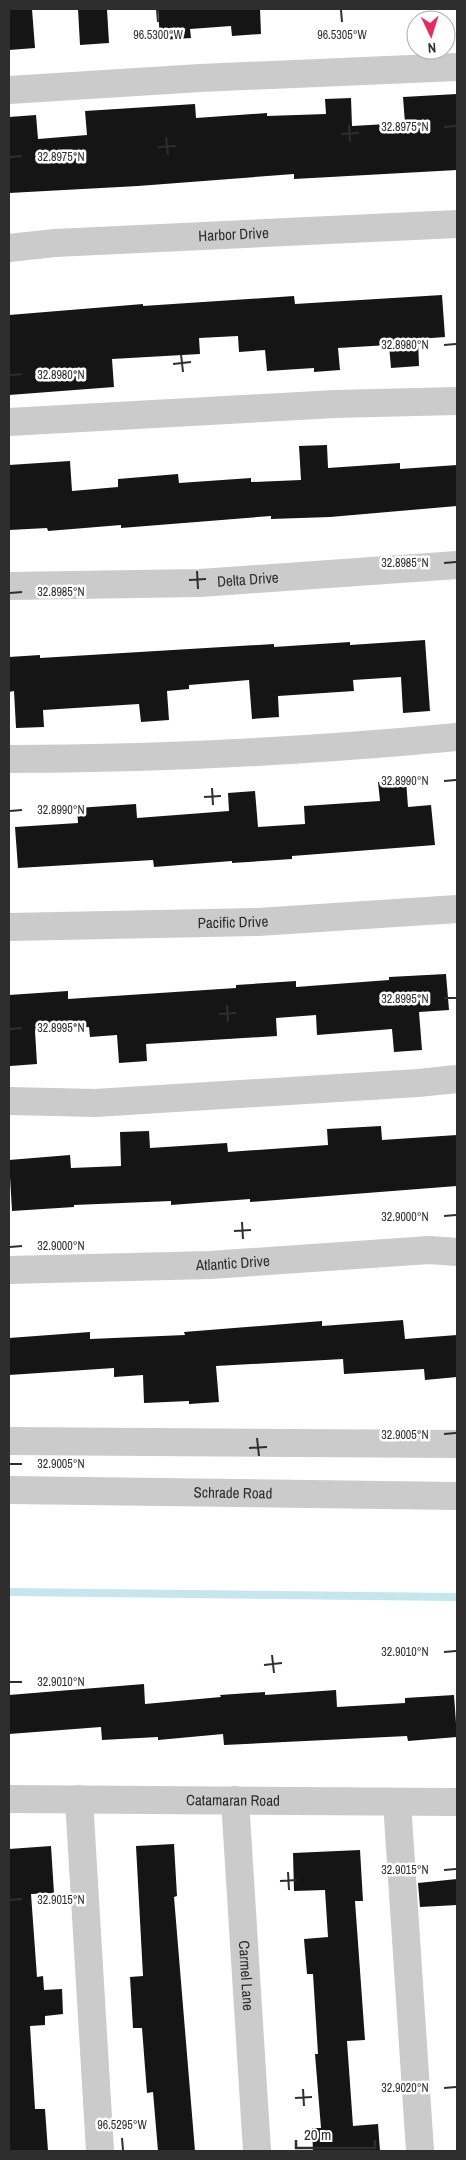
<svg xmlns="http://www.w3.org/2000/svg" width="466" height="2160" viewBox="0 0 466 2160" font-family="'Archivo Narrow',sans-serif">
<rect width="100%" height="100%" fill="#fff"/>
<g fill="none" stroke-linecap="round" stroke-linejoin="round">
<!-- stream -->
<path stroke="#c6e5ed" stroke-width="8" d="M9,1592L457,1597"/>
</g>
<!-- building -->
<path fill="#151515" d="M9,9H32L35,48L9,50Z
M78,9H107L109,43L80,45Z
M158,9H260L261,34L232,36L231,26L190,29L191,38L160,40Z
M457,94V170L294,179V174L138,186L9,193V117L36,115L38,139L87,135L85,111L195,104L196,118L267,113V116L326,114L325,99L351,98L352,126L405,123L403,97Z
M442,295L445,337L418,339L419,366L391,368L389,345L338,348L340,370L314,372V368L267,371L265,350L239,352L238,336L199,338L200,354L112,359L114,387L9,395V315L143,304V306L294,296L295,304Z
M327,445L328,468L400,463V469L457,465V506L330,517L271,519V516L121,528V525L48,531L47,528L9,530V465L70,461L72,491L118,487V479L178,474L179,483L251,478V482L301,480L299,446Z
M425,640L430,711L403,713L401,677L353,680L354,691L278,696L279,717L252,719L249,680L189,685V689L167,691L169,720L141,722L139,704L43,710L44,727L16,728L14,691L9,692V657L40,655V658L274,644V647L350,642V645Z
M406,780L408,807L431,805L435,845L292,856V859L232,863V861L154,867L153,860L18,868L15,827L78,823L77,808L136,804L137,818L229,811L228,793L255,791L258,827L305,824L304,806L380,801L378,782Z
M446,974L449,1010L419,1012L422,1050L394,1052L392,1029L317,1035L316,1015L276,1018L277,1036L146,1044L147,1061L119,1063L117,1035L90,1037L89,1027L35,1031L37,1064L10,1066L9,995L68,991V999L236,988V985L296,981V987L389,980V977Z
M381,1126L382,1140L457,1135V1186L250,1202V1199L171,1205V1201L74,1205V1207L12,1211L9,1160L70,1155L71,1168L121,1166L120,1132L149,1131L150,1148L227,1143L228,1152L328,1145L327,1129Z
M403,1320L405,1339L457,1335V1377L425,1380L424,1369L344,1374L343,1359L216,1366L219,1402L189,1404V1401L144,1403L143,1375L114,1377V1368L9,1375V1338L90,1332V1339L185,1335L184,1332L322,1321V1326Z
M144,1684L145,1704L221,1697L220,1695L265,1692V1695L336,1690L337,1707L405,1703V1698L454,1695L457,1737L408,1741L407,1736L224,1745L223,1734L158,1740V1737L102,1740L101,1727L9,1734V1695Z
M174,1844L177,1896L174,1897L195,2151H158L153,2092L147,2093L142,2028H133L130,1977L143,1976L136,1846Z
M51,1846L54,1893L31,1894L37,1977L43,1976L44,1990L62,1989L63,2014L45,2016V2025L30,2026L35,2109H45L48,2151H10L9,1849Z
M360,1850L363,1901H355L365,2040L347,2041L353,2126L378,2124L380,2151H313L312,2128H321L315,2054H318L313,1974H307L304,1939L328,1937L325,1890L294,1891L293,1853Z
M457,1879V1905L420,1907L418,1883Z"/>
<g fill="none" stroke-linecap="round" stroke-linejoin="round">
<!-- minor -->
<g stroke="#cbcbcb" stroke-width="28">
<path d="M9,90L200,78L457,67"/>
<path id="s1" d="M9,248L55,243L457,224"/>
<path d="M9,422L335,404L457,401"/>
<path id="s2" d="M9,586L200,583L457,565"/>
<path d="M9,759C160,759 307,751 457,737"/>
<path id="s3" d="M9,927L258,922L457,909"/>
<path d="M9,1101L95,1103L418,1083L457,1079"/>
<path id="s4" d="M9,1270L210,1265L429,1250L457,1252"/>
<path d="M9,1441L457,1444"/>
<path id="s5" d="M9,1490L457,1496"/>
<path id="s6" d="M9,1799L457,1802"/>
<path d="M79,1799L100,2151"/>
<path id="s7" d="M235,1800L257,2151"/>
<path d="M397,1802L420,2151"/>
</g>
</g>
<!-- ticks -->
<path fill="none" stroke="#2e2e2e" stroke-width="2" d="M157,10L158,22M341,10L342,22M349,125L350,142M444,127L456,126M341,134L359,133M166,137L168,155M158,147L176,146M10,157L22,156M444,345L456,344M181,354L183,372M173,364L191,362M10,375L22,374M444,563L456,562M197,571L198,589M189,580L206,579M10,593L22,592M444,781L456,780M212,788L213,805M204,797L221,796M10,811L22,810M444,998H456M227,1005L228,1022M219,1014L236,1013M10,1029L22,1028M444,1216L456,1215M242,1222L243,1239M234,1231L251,1230M10,1247L22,1246M444,1434L456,1433M257,1438L259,1456M249,1448L267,1447M10,1464H22M444,1652L456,1651M272,1655L274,1673M264,1665L282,1663M10,1682H22M444,1870L456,1869M288,1872L289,1890M280,1881L297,1880M10,1900L22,1899M444,2088L456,2087M303,2089L304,2106M295,2098L312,2097M122,2138L123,2150"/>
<g text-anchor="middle" stroke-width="5" stroke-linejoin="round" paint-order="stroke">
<!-- street labels -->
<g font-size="15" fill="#2e2e2e" stroke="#fff">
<text dy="5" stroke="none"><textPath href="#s1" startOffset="225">Harbor Drive</textPath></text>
<text dy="5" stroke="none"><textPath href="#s2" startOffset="239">Delta Drive</textPath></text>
<text dy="5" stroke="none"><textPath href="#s3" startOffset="224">Pacific Drive</textPath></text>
<text dy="5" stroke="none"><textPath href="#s4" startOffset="224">Atlantic Drive</textPath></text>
<text dy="5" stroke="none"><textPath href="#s5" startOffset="224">Schrade Road</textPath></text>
<text dy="5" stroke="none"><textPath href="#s6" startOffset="224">Catamaran Road</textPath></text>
<text dy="5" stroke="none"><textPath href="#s7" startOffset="176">Carmel Lane</textPath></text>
</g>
</g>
<g font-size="12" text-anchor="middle" fill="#2e2e2e" stroke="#fff" stroke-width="5" stroke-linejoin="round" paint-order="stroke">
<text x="158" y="39">96.5300°W</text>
<text x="342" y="39">96.5305°W</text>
<text x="405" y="131">32.8975°N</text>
<text x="61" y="161">32.8975°N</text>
<text x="405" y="349">32.8980°N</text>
<text x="61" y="379">32.8980°N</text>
<text x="405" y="567">32.8985°N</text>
<text x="61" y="596">32.8985°N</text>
<text x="405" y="785">32.8990°N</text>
<text x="61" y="814">32.8990°N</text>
<text x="405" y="1003">32.8995°N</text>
<text x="61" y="1032">32.8995°N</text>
<text x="405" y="1221">32.9000°N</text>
<text x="61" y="1250">32.9000°N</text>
<text x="405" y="1439">32.9005°N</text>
<text x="61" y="1468">32.9005°N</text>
<text x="405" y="1656">32.9010°N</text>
<text x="61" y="1686">32.9010°N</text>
<text x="405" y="1874">32.9015°N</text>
<text x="61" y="1904">32.9015°N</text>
<text x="405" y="2092">32.9020°N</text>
<text x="122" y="2129">96.5295°W</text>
</g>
<!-- border -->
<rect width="466" height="2160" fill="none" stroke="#2e2e2e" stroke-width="20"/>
<!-- north arrow -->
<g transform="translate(431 35) rotate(176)"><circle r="24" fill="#ffffff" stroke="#ababab"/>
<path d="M0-4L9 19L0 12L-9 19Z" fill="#ec295c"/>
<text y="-8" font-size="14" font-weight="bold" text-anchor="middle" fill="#2e2e2e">N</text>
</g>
<!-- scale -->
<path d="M296 2140v8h79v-8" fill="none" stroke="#2e2e2e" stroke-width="2.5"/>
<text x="304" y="2140" font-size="15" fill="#2e2e2e" stroke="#ffffff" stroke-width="4" paint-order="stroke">20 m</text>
</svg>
